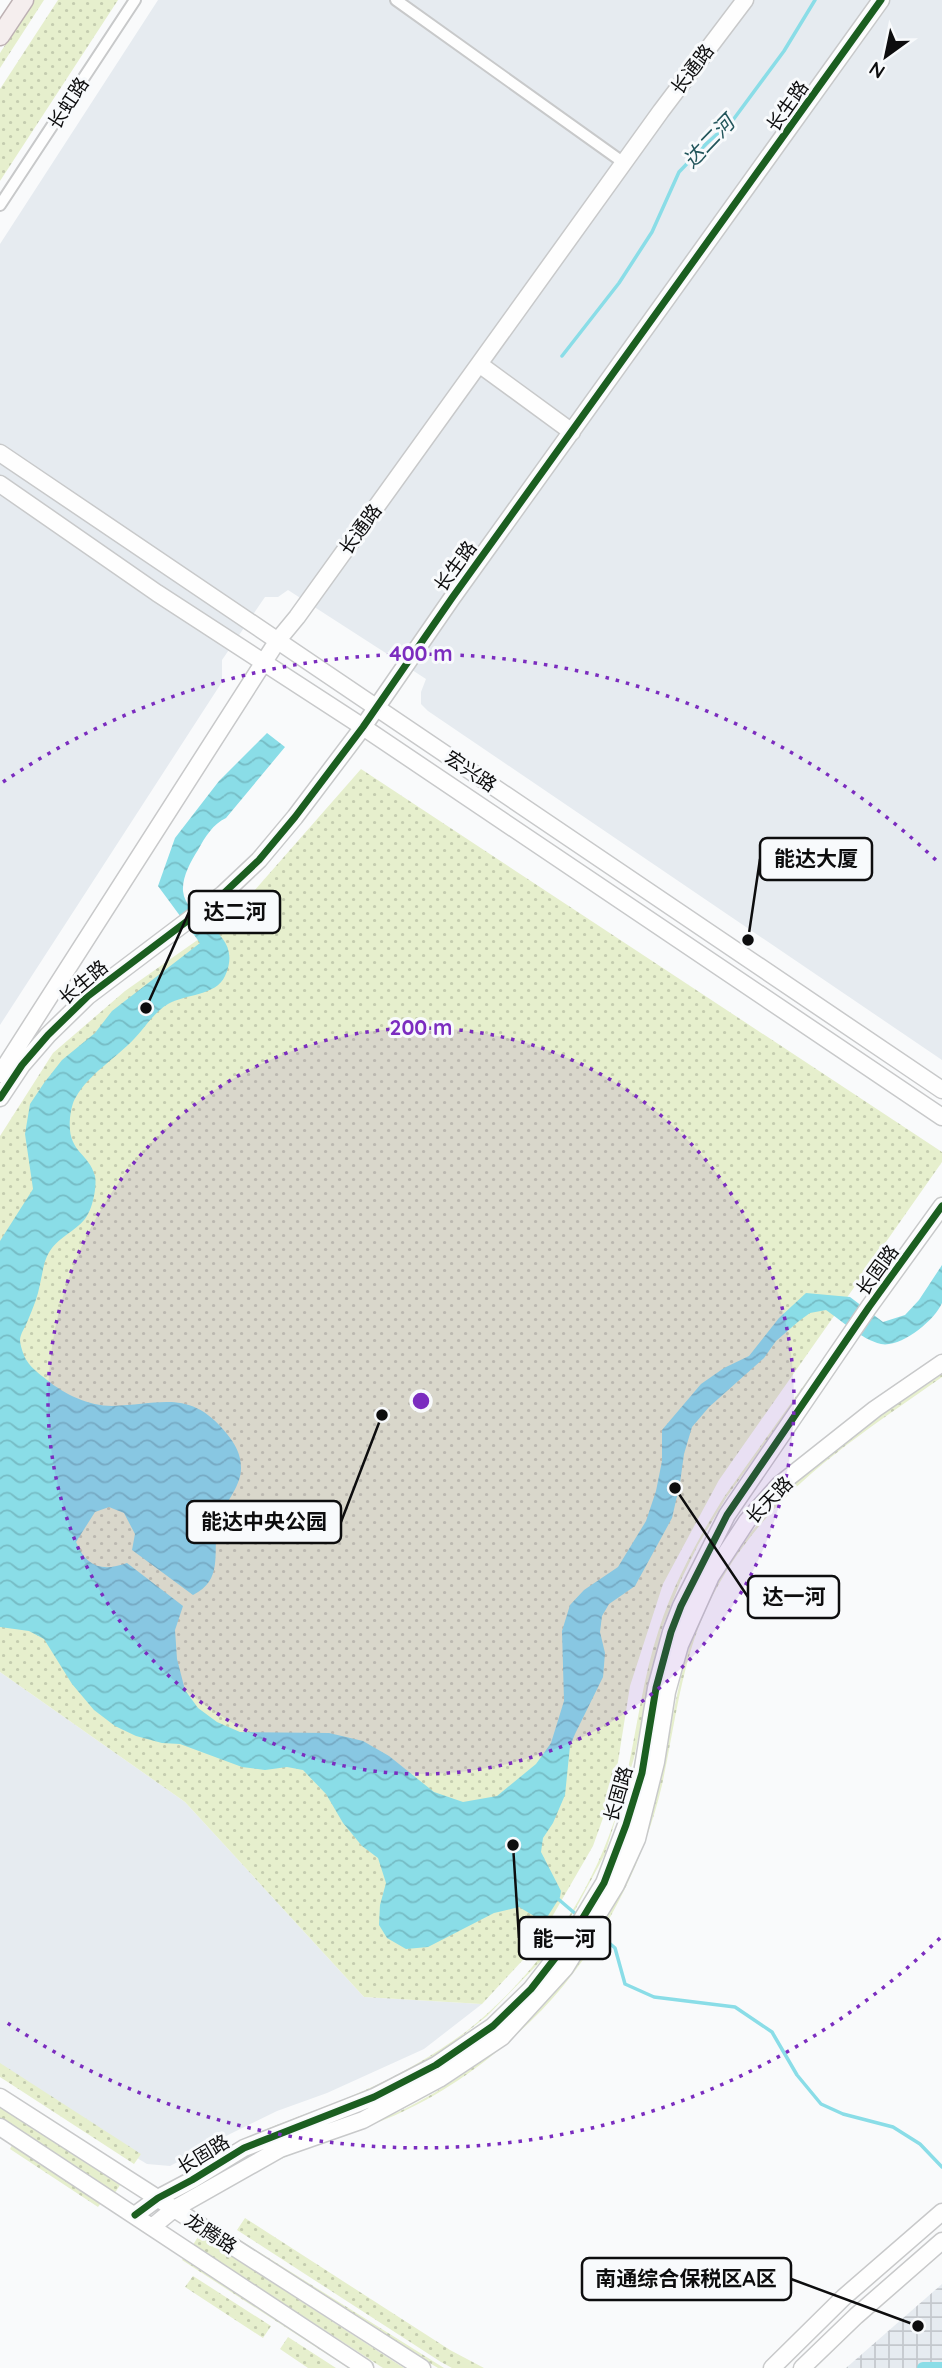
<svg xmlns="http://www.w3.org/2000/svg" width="942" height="2368" viewBox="0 0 942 2368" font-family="Quicksand,'Noto Sans SC',sans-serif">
<defs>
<pattern id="industrial-grid" width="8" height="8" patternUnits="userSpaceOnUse" patternTransform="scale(1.75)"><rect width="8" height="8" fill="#e6ebf0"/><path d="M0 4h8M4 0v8" fill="none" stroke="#c4c8cd"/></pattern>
<pattern id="grass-dots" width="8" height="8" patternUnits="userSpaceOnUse" patternTransform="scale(1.75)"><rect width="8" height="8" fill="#e6efcd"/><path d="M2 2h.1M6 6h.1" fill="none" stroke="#c4ccaf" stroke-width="1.8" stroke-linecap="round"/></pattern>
<pattern id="water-waves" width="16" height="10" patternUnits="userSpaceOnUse" patternTransform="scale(1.75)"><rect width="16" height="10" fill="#8adde7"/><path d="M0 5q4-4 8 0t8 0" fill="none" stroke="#76bcc5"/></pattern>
</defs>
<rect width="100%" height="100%" fill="#f9fafb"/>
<!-- built -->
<path fill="#e6ebf0" d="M158,0H942V1060L428,711L421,704V692L426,679L288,590L278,597H265L222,660V682L0,1025V244Z
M0,1672L185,1802L364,1997L482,2004L424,2049L327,2093L277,2111L230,2134L170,2166L147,2164L137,2158L0,2069Z"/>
<!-- industrial -->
<path fill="url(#industrial-grid)" d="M942,2284V2368H846Z"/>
<!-- grass -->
<path fill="url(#grass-dots)" d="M34,0H44L0,68V53Z
M58,0H118L0,181V89Z
M361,769L942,1152V1162L719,1480L663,1584L630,1686L614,1787L593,1846L534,1948L482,2004L364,1997L185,1802L0,1672V1136L53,1053L125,991L233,915Z
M942,1192L884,1278L726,1498L698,1545L681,1580L661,1631L634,1758L605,1854L575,1910L541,1961L487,2016L439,2054L366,2092L242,2141L206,2160L187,2173L186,2172C242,2132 302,2118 363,2091C400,2075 436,2054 468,2030C542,1971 598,1886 622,1795C636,1740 641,1683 659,1629C674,1582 698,1539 724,1497Z
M942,1374V1377C847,1444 759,1498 707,1607C681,1663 675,1726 662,1785C645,1857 611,1927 564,1985C519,2040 452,2092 386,2119C331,2142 273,2155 224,2190L222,2188C236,2180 251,2168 266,2162C305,2145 346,2134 385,2118C451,2090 518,2038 563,1983C609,1925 644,1855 660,1782C673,1723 679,1660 706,1604C728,1561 756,1522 790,1488C834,1443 891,1410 942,1374Z
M0,2063L141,2154L134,2164L0,2077Z
M0,2106L120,2185L113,2196L0,2122Z
M12,2145L101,2203L98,2207L10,2149Z
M245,2218L450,2350L484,2368H452L441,2362L237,2230Z
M216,2225L444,2368H438L408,2350L214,2228Z
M199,2235L404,2368H383L193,2245Z
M184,2257L356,2368H348L182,2260Z
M193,2276L271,2326L263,2338L185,2287Z
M288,2337L336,2368H308L280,2349Z"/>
<!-- water -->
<path fill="url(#water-waves)" d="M267,733L285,747L226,818C213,824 205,837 198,850C191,861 182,877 183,891C186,923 246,930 225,976C216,996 185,994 168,1004C153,1013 145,1028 134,1039C115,1059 89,1074 76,1097C72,1103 71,1111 70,1118C67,1153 88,1151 95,1176C97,1186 93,1205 88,1214C81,1228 62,1235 52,1248C44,1258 43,1271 40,1284C38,1296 33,1308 28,1320C26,1326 20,1334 20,1340C20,1345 24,1357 27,1361C31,1368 41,1375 47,1380C64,1394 89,1406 112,1406C161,1405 190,1388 227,1434C235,1444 241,1454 241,1468C241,1490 220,1506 217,1528C213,1555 223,1580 193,1595L132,1550L135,1534L124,1513L109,1507L95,1512L76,1542C86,1567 102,1572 127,1563L183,1606L175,1630L177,1659L185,1690L198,1708L217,1722L240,1732L329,1733L363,1741L389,1756L434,1792L463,1802L497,1796L536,1764L551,1743L564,1701L562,1631L570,1605L584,1590L618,1567L646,1521L656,1491L662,1461V1430L701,1384L724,1368L749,1356L779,1318L806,1293L850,1297L883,1322L905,1315L919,1300L942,1265C942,1274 942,1296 942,1303C935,1320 901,1348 881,1344C861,1339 842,1321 826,1310L810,1313L799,1321L776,1341L764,1358L709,1407L692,1427L684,1454L680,1483L672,1518L635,1586L609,1604L602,1616L600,1632L605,1653L603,1677L575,1734L570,1746L565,1795L553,1823L543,1838L541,1852L561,1891L560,1897L544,1922L519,1907L494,1913L428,1947L406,1949L387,1938L379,1925L380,1905L386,1883L378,1858L362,1846L343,1823L326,1794L303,1770L287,1767L265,1770L242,1767L180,1744L162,1743L136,1736L115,1726L94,1710L72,1684L44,1639L29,1631L0,1627V1241L33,1189L25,1134L30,1104L44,1083L62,1060L95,1033L112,1011L200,943L158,886L175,838L219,781Z"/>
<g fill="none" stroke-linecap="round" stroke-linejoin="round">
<!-- stream -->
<path stroke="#8adde7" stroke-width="3.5" d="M562,356L619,283L652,232L679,172L706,144L733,120L784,51L815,0
M557,1898L578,1916
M594,1930L615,1948L625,1984L654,1997L735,2007L772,2032L797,2075L821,2104L843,2114L893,2127L920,2144L942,2167"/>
<!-- canal -->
<path stroke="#8adde7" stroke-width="12" d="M923,2368H942"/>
<!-- street casing -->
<g stroke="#c8c9ca" stroke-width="14">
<path id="street" d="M396,0L624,163
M0,205L135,0"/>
</g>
<!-- secondary casing -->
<g stroke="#c8c9ca" stroke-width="19">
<path id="secondary" d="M479,364L572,432
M0,453L942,1090
M0,484L157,593L363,727L942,1117
M0,1074L278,640L297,617L661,111L745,0
M0,1098L22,1065L48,1035L88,996L223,894L259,860L295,817L363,727L452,598L881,0
M0,2097L422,2368
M0,2127L365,2368
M135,2215L158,2198L192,2180L244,2148L374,2097L436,2065L493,2026L531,1989L570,1939L604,1883L626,1825L642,1773L656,1688L671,1632L681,1606L727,1515L869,1307L942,1206
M152,2227L174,2209L280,2149L363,2120L439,2079L502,2037L565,1968L616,1885L637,1839L656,1762L667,1692L680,1645L711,1576L747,1521L779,1485L875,1409L942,1363
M772,2368L844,2297L942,2212
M802,2368L856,2316L942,2241"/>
</g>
<!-- primary casing -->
<g stroke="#bdb1b3" stroke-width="21">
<path id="primary" d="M0,36L24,0"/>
</g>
<!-- street -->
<use href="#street" stroke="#fefefe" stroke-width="10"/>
<!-- secondary -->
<use href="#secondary" stroke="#fefefe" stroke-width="16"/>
<!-- primary -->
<use href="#primary" stroke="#f5eeee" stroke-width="18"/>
<!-- cycleway casing -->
<g stroke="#f8fafc" stroke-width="11">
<path id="cycleway" d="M0,1098L22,1065L48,1035L88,996L223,894L259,860L295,817L363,727L452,598L881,0
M135,2215L158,2198L192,2180L244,2148L374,2097L436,2065L493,2026L531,1989L570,1939L604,1883L626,1825L642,1773L656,1688L671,1632L681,1606L727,1515L869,1307L942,1206"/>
</g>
<!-- cycleway -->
<use href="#cycleway" stroke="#1b5e20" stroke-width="7"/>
</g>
<!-- distance rings -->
<circle cx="421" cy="1401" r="373" fill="#7b2cbf" fill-opacity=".12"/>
<g fill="none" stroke="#7b2cbf" stroke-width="3.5" stroke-dasharray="3.5 7">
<circle cx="421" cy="1401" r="373"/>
<path d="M940 1938A747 747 0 0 1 3 2020M3 782A747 747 0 0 1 940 864"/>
</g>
<g text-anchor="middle" stroke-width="6" stroke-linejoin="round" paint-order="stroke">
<!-- street labels -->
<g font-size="19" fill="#0d0d0e" stroke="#f8fafc">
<text transform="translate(692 69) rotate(-53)" y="7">长通路</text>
<text transform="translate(68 103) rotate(-57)" y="7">长虹路</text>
<text transform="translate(787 106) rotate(-55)" y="7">长生路</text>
<text transform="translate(360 529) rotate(-54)" y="7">长通路</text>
<text transform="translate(455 566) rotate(-54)" y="7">长生路</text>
<text transform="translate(471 771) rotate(34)" y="7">宏兴路</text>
<text transform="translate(83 982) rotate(-40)" y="7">长生路</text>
<text transform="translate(877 1270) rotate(-54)" y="7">长固路</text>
<text transform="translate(769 1500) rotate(-46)" y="7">长天路</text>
<text transform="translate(618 1794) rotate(-74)" y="7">长固路</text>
<text transform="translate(203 2154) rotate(-31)" y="7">长固路</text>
<text transform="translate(211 2233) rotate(33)" y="7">龙腾路</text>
</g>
<!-- water labels -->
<g font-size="21" font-style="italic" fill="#22555b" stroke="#f8fafc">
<text transform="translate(709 142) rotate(-46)" y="7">达二河</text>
</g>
</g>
<circle cx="421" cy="1401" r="10" fill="#7b2cbf" stroke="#f8fafc" stroke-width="3.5"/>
<g font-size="21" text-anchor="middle" font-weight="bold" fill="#7b2cbf" stroke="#f8fafc" stroke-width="6" stroke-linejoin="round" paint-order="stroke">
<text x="421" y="661">400 m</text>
<text x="421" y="1035">200 m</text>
</g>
<!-- callouts -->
<path fill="none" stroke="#0d0d0e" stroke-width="2.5" d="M748 940L760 859M146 1008L189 912M382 1415L341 1522M675 1488L748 1597M513 1845L519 1938M918 2326L791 2279"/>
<g fill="#0d0d0e" stroke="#f8fafc" stroke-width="2.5">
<circle cx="748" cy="940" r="7"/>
<circle cx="146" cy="1008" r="7"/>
<circle cx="382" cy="1415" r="7"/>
<circle cx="675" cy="1488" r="7"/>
<circle cx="513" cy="1845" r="7"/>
<circle cx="918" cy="2326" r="7"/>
</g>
<g fill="#f8fafc" stroke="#0d0d0e" stroke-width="2.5">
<rect x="760" y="838" width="112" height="42" rx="7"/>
<rect x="189" y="891" width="91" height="42" rx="7"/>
<rect x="187" y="1501" width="154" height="42" rx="7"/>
<rect x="748" y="1576" width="91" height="42" rx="7"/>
<rect x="519" y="1917" width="91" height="42" rx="7"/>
<rect x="582" y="2258" width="209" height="42" rx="7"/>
</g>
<g font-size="21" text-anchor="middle" font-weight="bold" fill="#0d0d0e">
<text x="816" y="866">能达大厦</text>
<text x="235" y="919">达二河</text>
<text x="264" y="1529">能达中央公园</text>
<text x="794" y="1604">达一河</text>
<text x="564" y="1946">能一河</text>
<text x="686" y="2286">南通综合保税区A区</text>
</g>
<!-- north arrow -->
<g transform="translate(886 56) rotate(213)" stroke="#f8fafc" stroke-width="5" paint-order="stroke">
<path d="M0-5L12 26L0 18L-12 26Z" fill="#0d0d0e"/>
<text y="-10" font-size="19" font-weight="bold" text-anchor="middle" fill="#0d0d0e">N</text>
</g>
</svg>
